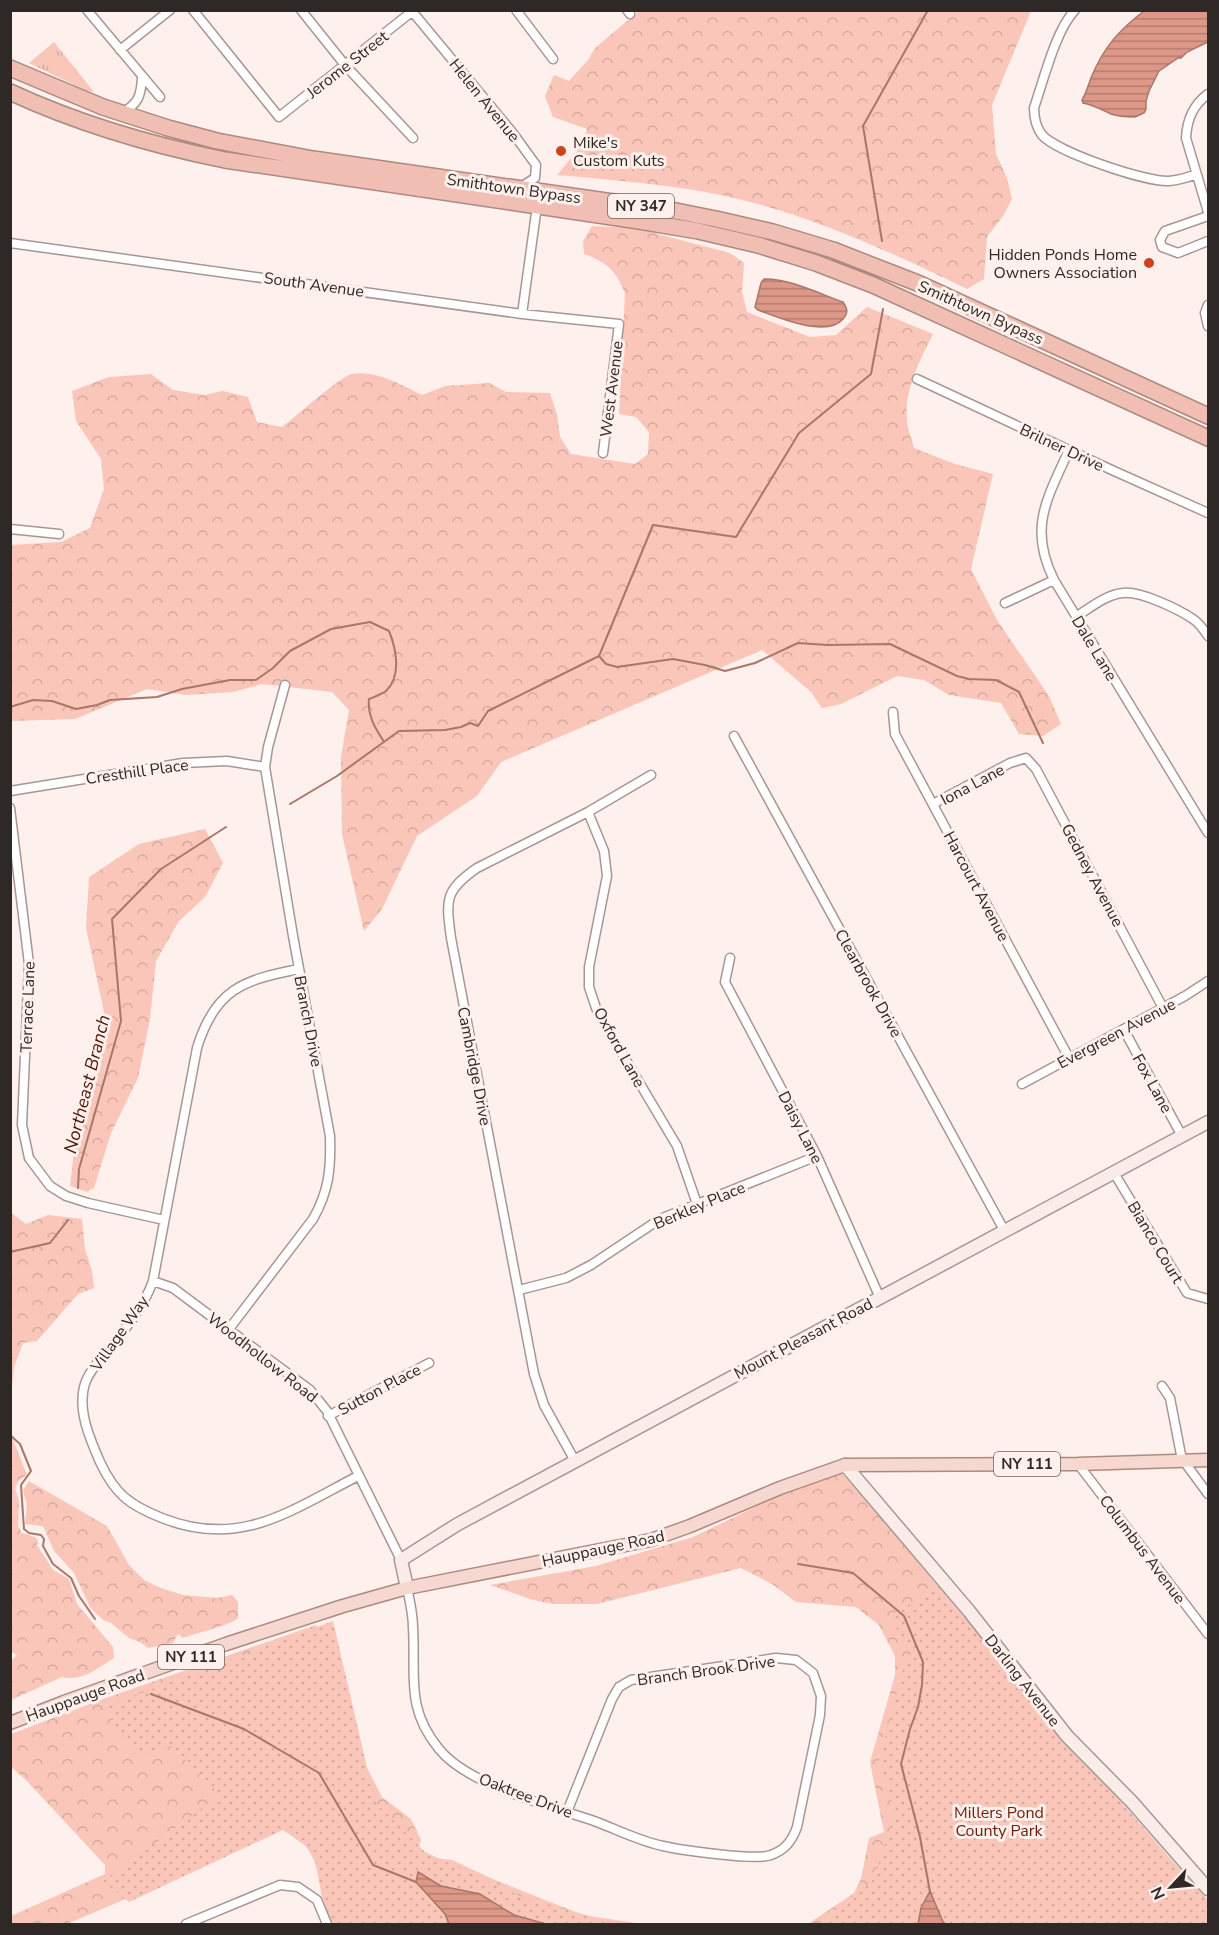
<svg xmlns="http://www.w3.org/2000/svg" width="1219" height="1935" viewBox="0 0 1219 1935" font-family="'Nunito Sans',sans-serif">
<defs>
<pattern id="grass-tufts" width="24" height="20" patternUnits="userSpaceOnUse" patternTransform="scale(1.5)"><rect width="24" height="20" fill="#fac6b9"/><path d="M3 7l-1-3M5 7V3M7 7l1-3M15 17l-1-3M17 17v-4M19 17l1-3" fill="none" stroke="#d7aa9f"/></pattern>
<pattern id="forest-crowns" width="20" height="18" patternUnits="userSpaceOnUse" patternTransform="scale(1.5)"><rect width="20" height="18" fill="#fac6b9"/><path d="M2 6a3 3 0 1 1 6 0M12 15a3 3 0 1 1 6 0" fill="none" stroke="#d7aa9f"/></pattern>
<pattern id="park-dots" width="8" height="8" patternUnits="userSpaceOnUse" patternTransform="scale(1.5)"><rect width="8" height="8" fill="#fac6b9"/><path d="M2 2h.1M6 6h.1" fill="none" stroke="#d7aa9f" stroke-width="1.8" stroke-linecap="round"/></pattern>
<pattern id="water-rules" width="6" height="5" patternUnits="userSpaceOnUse" patternTransform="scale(1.5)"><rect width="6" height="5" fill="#de9887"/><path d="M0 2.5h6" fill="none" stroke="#b47c6e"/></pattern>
</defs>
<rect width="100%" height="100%" fill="#fef0ec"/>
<!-- grass -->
<path fill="url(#grass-tufts)" d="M54,42L94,92L85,90L29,63Z"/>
<!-- forest -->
<path fill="url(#forest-crowns)" d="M639,11H1031L992,105L996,154L1007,178L1012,199L1003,216L987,237L984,279L967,289C889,251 809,214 725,196C669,184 613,180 557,175L582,145L587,129L553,117L545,96L554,75L569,81L588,60L595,48Z
M592,226L635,228L730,253L744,263L742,292L747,312L810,337L836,335L867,307L933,334C920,360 904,390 907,420C907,429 912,439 914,448L955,464L993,474L971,569L997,620L1049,696L1061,724L1043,736L1019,734L1001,703L949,695L924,680L897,676L841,704L822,708L811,692L762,650L501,762L477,796L417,836L382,909L364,931L342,834L341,757L349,710L332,692L262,684L233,692L186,695L147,689L75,719L11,721L10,545L61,542L90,528L104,489L101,459L76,421L72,391L109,377L151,374L173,390L204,395L223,391L248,397L257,422L282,427C294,418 341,376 352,374C377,370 401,385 422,395L445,386L489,383L506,392L550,393L557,415L560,437L571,454L635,464L648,454L649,432L636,417L619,414L625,293C616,271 607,262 584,254L583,241Z
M205,829L223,863L205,897L179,921L156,961L150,1019L138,1078L111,1133L94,1188L87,1192L70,1186L76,1133L100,1062L104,1012L86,928L89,877L139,844Z
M11,1213L26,1224L48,1215L82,1219L85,1249L92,1271L94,1288L78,1294L37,1341L23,1343L14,1367L11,1397Z
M11,1427L12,1437L27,1475L19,1480L15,1488L19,1501L18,1526L22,1533L35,1537L38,1541L37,1545L53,1570L69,1579L77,1604L113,1647L114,1658C98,1668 82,1682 62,1677L11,1700V1661L17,1655L10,1651Z
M841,1473L875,1508L1063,1742L1208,1900V1924H808L854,1893L861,1879L869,1838L884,1832L870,1762L895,1675V1656L879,1625L856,1607L796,1602L772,1584L741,1568L597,1604H553L533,1600L490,1585L596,1566L693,1537L778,1496Z
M29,1481L107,1526L129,1565L144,1580L161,1588L183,1595L217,1598L232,1595L238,1602V1618C229,1626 196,1633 183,1638L178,1634L173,1643L148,1648L140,1642L129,1638L111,1623L103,1620L90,1607L74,1573L54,1551L43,1526L25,1524L27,1505L23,1490Z
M316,1625L327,1645L364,1762L382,1797L411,1819L421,1840L418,1850L429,1924H336C327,1895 320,1860 298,1837C294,1832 288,1830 282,1826L203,1866L67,1924H11V1916L105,1874V1865L27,1781L11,1767V1734L100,1700Z
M435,1858L452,1860L495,1880L583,1915L642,1924H557Z"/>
<!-- park -->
<path fill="url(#park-dots)" d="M941,1585L1065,1737L1208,1902V1924H819L874,1879L895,1811L879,1760L908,1651L890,1616Z
M333,1621L375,1802L425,1852L522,1897L617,1924H404L399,1922L393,1924H332L323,1901L313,1851L283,1830L129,1902L103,1881L220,1795L172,1746L138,1757L115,1726L109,1705Z"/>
<!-- water -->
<path fill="url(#water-rules)" stroke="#a9766a" stroke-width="1.5" d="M1144,11H1208V42L1187,52L1181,58H1178L1159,71L1149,91L1146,101V109L1144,113L1135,117C1128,117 1117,116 1111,114C1102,110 1094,105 1083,103L1082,100C1086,93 1088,86 1091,78C1103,48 1119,30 1144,11Z
M764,279C788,278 820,294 843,302C847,308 849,312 843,319C827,338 779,318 758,310L755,307L761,283Z
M418,1872L441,1886L480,1894L514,1915L546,1924H449L445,1914L416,1882Z
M930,1891L943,1922L946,1924H918L921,1908Z"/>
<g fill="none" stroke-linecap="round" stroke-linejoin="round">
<!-- stream -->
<path stroke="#a9766a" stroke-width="2" d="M882,241L863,126L928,10
M599,656L606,664L617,667L673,659L705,665L725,671L755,663L798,643L828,645L890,644L957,676L969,679L996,680L1019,692L1043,743
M10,707L33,700L52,701L76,709L97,705L110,700L157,697L182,689L230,680H256L273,668L290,651L331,629L370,622L389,631C396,648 402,676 386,691C382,694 374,697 369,699C367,716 376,729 384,742
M290,804L337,776L399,731L445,730L461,727L470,723L478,726L488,711L599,656L653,525L736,537L799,433L871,374L883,309
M78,1188L79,1169L121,1021L112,919L161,869L226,827
M10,1252L50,1243L68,1220
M10,1435L20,1444L31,1471L21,1485L24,1529L29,1533L41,1535L44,1539L43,1546L53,1564L71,1578L79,1596L95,1619
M798,1564L853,1573L904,1616L923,1662L922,1685L918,1707L910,1729L901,1764L920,1837L930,1892
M151,1694L244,1729L319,1773L373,1865L416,1882"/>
<!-- street casing -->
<g stroke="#a79793" stroke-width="11">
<path id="street" d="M87,10L160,97
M193,10L279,117L414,10
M301,10L345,65L413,138
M411,10L512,132L536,165L535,178L521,187
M516,10L553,59
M627,10L630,14
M1075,10C1056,29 1043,82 1034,108C1034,117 1036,127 1042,135C1057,152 1145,182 1169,181C1178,180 1187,178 1196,174
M120,50L170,10
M1208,94C1193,105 1187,119 1186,138L1208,212
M122,113C138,104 141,96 142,78
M1208,216L1165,231L1160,240L1162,247L1178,253L1208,241
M10,243L522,314L619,324L603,453
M1208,305L1205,313L1208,326
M522,314L537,206
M917,379L1114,471L1208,513
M1069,450C1047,499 1028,528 1054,580L1208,833
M10,529L59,534
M1005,603L1054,580
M1077,616C1090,608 1107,594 1123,593C1141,591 1178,609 1193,619C1199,623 1204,630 1208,636
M893,712L895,734L1069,1058
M734,736L1004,1230
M10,791L183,763L227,761L265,767
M933,804L1010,763L1026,758L1036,769L1163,1008
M10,808L29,964L22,1125L29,1158L50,1186L66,1196L88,1203L164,1220
M588,812L604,851L607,876L589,967V987L596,1008L611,1035L677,1146L697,1204
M730,958L725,982L817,1156L880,1298
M299,969C243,980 215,989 197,1048L153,1281C144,1306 128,1325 112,1346C102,1358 88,1371 84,1387C78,1412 90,1439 100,1462C115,1494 129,1505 162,1518C240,1549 290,1511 358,1476
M1124,1030L1182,1136
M1022,1084L1185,996L1208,981
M1114,1173L1187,1293L1208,1299
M153,1281L173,1288L310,1390L327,1411L401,1560
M519,1290L566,1278L591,1265L660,1219L817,1156
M229,1329L313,1219C329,1191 331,1169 330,1136L293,936L265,767L268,747L285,685
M1162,1386L1170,1398L1182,1460
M328,1416L429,1363
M1183,1460L1208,1494
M575,1461L544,1405L534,1374L451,938C446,900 444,891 477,868L588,812L651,775
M1078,1464L1208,1634
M407,1588C410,1601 413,1614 413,1628C416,1675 405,1708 439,1749C468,1785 550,1806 594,1821C616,1829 639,1841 663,1846C681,1850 756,1861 771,1855C785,1850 792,1841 797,1827L820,1715L821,1696L813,1673L796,1660L776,1658L631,1680L619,1687L612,1699L567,1812
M186,1924L280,1885L298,1887L317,1900L327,1924"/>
</g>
<!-- secondary casing -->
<g stroke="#a79793" stroke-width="15">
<path id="secondary" d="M845,1465L969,1611L1067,1736L1132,1802L1208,1889
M407,1588L401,1560L458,1524L1208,1122"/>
</g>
<!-- primary casing -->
<g stroke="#ac8a81" stroke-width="15">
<path id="primary" d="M10,1723L64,1702L226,1644L343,1606L407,1588L651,1540L690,1526L780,1488L845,1465L1078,1464L1208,1460"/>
</g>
<!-- highway casing -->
<g stroke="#ac8a81" stroke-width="18">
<path id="highway" d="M10,68L103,107L168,128L217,141L313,159L676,211L716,219L773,232L833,250L920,284L1208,416
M10,92C79,124 151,145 225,160L639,221L698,231L758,245L816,263L873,285L1208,438"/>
</g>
<!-- street -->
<use href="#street" stroke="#fff" stroke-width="8"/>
<!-- secondary -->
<use href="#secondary" stroke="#faece8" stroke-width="12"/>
<!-- primary -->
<use href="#primary" stroke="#f6d8d1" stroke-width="12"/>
<!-- highway -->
<use href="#highway" stroke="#f0beb2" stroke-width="15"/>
</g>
<!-- markers -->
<g fill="#cd4322" stroke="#fef0ec" stroke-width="2">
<circle cx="561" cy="151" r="6"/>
<circle cx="1149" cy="263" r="6"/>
</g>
<g text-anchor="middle" stroke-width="6" stroke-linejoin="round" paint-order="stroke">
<!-- shield labels -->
<g fill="#fef0ec" stroke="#6c6461" stroke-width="1.5">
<rect x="608" y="194" width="66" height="24" rx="4.5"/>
<rect x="994" y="1452" width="66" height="24" rx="4.5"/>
<rect x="158" y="1645" width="66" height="24" rx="4.5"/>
</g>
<g font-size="15" font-weight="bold" fill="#2e2826">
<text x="641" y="211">NY 347</text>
<text x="1027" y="1469">NY 111</text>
<text x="191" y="1662">NY 111</text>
</g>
<!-- street labels -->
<g font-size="16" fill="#2e2826" stroke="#fef0ec">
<text transform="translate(347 64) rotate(-38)" y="6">Jerome Street</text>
<text transform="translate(485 100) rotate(51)" y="6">Helen Avenue</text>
<text transform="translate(514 188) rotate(8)" y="6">Smithtown Bypass</text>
<text transform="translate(314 284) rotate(8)" y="6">South Avenue</text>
<text transform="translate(981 312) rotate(24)" y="6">Smithtown Bypass</text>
<text transform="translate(611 389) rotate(-83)" y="6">West Avenue</text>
<text transform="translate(1062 447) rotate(25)" y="6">Brilner Drive</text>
<text transform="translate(1095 648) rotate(59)" y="6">Dale Lane</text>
<text transform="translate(137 771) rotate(-8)" y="6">Cresthill Place</text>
<text transform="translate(972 784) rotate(-28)" y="6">Iona Lane</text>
<text transform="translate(1093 875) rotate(62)" y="6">Gedney Avenue</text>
<text transform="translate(977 886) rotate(62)" y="6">Harcourt Avenue</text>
<text transform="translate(869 983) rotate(61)" y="6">Clearbrook Drive</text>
<text transform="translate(27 1007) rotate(-88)" y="6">Terrace Lane</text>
<text transform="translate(309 1021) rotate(79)" y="6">Branch Drive</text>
<text transform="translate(1116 1033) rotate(-28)" y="6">Evergreen Avenue</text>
<text transform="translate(620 1047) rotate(61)" y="6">Oxford Lane</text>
<text transform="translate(475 1066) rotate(79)" y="6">Cambridge Drive</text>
<text transform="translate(1153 1083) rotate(61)" y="6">Fox Lane</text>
<text transform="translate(801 1127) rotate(63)" y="6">Daisy Lane</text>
<text transform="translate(699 1205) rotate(-23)" y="6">Berkley Place</text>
<text transform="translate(1156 1242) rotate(59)" y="6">Bianco Court</text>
<text transform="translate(119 1333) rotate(-55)" y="6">Village Way</text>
<text transform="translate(803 1338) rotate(-28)" y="6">Mount Pleasant Road</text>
<text transform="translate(263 1357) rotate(38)" y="6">Woodhollow Road</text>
<text transform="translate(379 1389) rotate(-28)" y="6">Sutton Place</text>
<text transform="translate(603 1548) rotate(-12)" y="6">Hauppauge Road</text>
<text transform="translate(1143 1549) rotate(53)" y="6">Columbus Avenue</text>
<text transform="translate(706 1670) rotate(-8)" y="6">Branch Brook Drive</text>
<text transform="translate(1023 1680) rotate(52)" y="6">Darling Avenue</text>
<text transform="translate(85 1695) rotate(-20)" y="6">Hauppauge Road</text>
<text transform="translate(526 1795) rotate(21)" y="6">Oaktree Drive</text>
</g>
<!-- poi labels -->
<g font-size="16" fill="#2e2826" stroke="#fef0ec" text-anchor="start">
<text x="573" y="148">Mike's<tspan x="573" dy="18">Custom Kuts</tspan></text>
<text x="1137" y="260" text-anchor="end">Hidden Ponds Home<tspan x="1137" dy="18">Owners Association</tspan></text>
</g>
<!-- park labels -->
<g font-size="16" fill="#6c1b07" stroke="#fef0ec">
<text x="999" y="1818">Millers Pond<tspan x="999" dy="18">County Park</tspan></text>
</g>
<!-- water labels -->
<g font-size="18" font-style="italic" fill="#501205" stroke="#fef0ec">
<text transform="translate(87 1084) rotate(-76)" y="6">Northeast Branch</text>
</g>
</g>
<!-- border -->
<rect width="1219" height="1935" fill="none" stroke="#2e2826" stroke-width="24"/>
<!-- north arrow -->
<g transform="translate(1171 1887) rotate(244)" stroke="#fef0ec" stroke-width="4.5" paint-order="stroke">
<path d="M0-4.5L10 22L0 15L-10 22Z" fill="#2e2826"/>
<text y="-9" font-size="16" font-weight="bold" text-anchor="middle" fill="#2e2826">N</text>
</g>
</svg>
